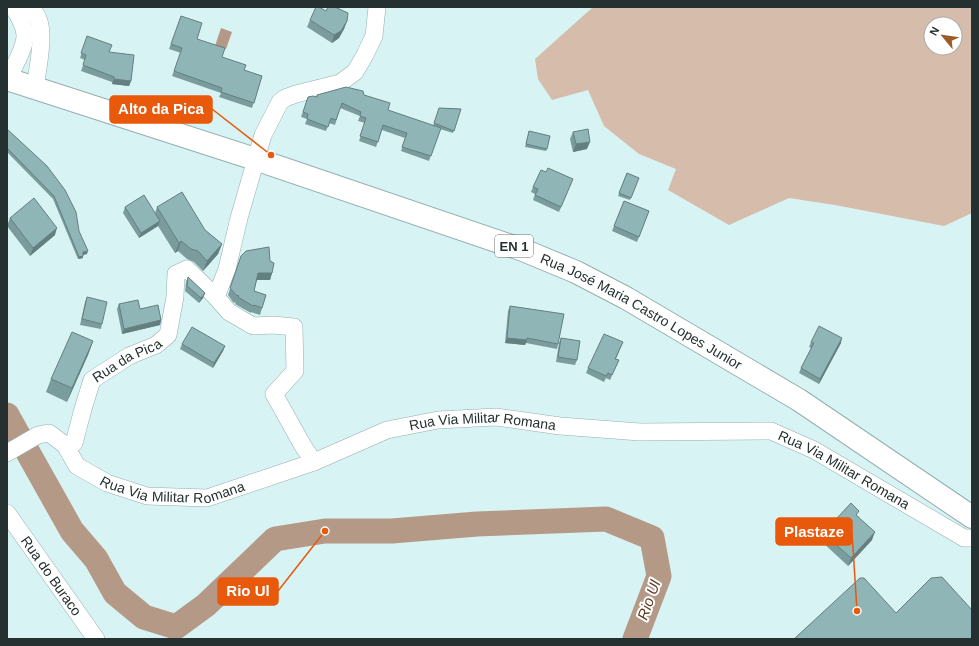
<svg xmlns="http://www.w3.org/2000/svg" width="979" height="646" viewBox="0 0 979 646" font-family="Arial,sans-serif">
<rect width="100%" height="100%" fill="#d8f3f4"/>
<!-- green -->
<path fill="#d5bcab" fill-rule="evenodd" d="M593,7H972V213L944,226L835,205L789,198L729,225L668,190L676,169L639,154L604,126L588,90L552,100L538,79L535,59ZM931,24H955V48H931Z"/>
<!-- water -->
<path fill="#b49987" d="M221,28L232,32L226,49L215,46Z"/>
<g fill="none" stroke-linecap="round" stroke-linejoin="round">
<!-- river -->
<path stroke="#b49987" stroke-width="25" d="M7,415L72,531L96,559L115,593L144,617L176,627L206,605L275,539L325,531H392L477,524L606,519L652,538L659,576L635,639"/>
<!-- minor casing -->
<g stroke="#94aeaf" stroke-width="18">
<g id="minor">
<path d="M22,7C25,8 31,10 34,12C48,26 37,70 35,88"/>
<path d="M8,79C13,68 25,48 25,36C25,27 18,14 13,7"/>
<path d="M216,297L229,312L253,326L273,325L294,327L295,371L274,394L303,446L314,462"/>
<path id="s1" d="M65,445L74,443L83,409L92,380L129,356L156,345L168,335L175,297L176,274L187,269L216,297L227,269L239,218L263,135L280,102L285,98L296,94L340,83L355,72L365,55L374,36L377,7"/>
<path id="s2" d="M7,453L38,435L49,433L65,445L77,466L107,483L147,496L207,498L314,462L387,430L438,420L496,417L560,426L640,432L771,431L814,450L964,538H972"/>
<path id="s3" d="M7,513L96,639"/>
</g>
</g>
<!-- major casing -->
<g stroke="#94aeaf" stroke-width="24">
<g id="major">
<path id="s4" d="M7,79L255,159L523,250L576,272L626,298L799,400L972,517"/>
</g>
</g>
<!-- minor -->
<use href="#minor" stroke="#fff" stroke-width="17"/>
<!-- major -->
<use href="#major" stroke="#fff" stroke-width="22"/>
</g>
<!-- wall -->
<path fill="#7b9c9d" d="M326,11L347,21L344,29L339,38L332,43L307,27L310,20Z
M181,16L197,39L222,57L244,70L262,76L252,108L219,97L221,93L172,76L181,53L169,49Z
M87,36L109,52L131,81L129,86L112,84V82L81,71L85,60L80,58Z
M317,95H364L388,110L433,126L439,108L461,109L453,133L440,129L429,161L401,151L405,138L382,130L376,147L359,141L365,123L358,121L360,116L340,108L335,125L329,123L326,131L305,124L307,119L301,117L308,97H316Z
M7,129L79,231L87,254L83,255V258L78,259L53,199L7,152Z
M529,131L547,149L546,151L525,147Z
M573,132L587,149L573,152L570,139Z
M546,172L573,179L559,212L533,200L535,194L531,192L533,187Z
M627,173L639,178L630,200L618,196Z
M624,201L649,211L637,242L612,231Z
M125,207L155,213L157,207L205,230L222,244L218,254L203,271L194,262L187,259L178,251L175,253L158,226L139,238L123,213Z
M10,218L55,235L30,256L7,226Z
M241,256L270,261L272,273L270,280H257L254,291L266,295L260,315L251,312V313L235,304L236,303L233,302L228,295Z
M188,277L205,293L203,298L199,303L185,291L186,282Z
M87,297L102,324L101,329L80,325L85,302Z
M119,304L140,309L161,320L160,325L122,334L117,309Z
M510,306L558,344L557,349L526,343L525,345L505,343L508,311Z
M561,338L577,360L575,365L556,362L559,343Z
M93,341L88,355L67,402L46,392L51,379Z
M623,342L616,359L619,360L610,380L606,378L604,382L586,373L588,368Z
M811,342L841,343L819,384L799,373L801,368L811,348L809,347Z
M182,344L225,346L223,351L213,368L180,349Z
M858,516L872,540L848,566L820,540L823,533Z"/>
<!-- shaded-wall -->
<path fill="#647f80" d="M347,21L344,29L339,38L332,43L334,35Z
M114,79L131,81L129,86L112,84Z
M590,142L587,149L573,152L576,144Z
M160,221L158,226L139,238L141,233Z
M57,228L55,235L30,256L33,248Z
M181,241L178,251L175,253L179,243Z
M222,244L218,254L203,271L207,261Z
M88,251L87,254L82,255L83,252Z
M83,256V258L78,259L79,257Z
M258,273H272L270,280H256Z
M205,293L203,298L199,303L201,298Z
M161,320L160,325L122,334L124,329Z
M507,338L527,340L525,345L505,343Z
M842,338L841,343L819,384L820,379Z
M93,341L88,355L67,402L72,388Z
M225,346L223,351L213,368L214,363Z
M875,532L872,540L848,566L851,558Z"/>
<!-- building -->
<path fill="#8fb5b7" stroke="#647f80" d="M316,7H319L326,11L328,7H335L348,13L347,21L341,31L334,35L310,20Z
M181,16L202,23L197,39L225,48L222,57L246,65L244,70L262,76L254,103L221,92L222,88L174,71L182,48L171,44Z
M87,36L112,45L109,52L134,55L131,81L114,79V77L83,65L86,55L81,53Z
M346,87L363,91L364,95L390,103L388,110L441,128L431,156L402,147L407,133L383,125L378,142L360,136L366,118L360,116L361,112L342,103L336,120L331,118L328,127L307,119L308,114L303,112L308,97L313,96L317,97V95Z
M439,108L461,109L454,131L434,123Z
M7,129L47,166L65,190L76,212L79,231L88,251L83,252V256L79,257L54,196L7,148Z
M588,129L590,142L576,144L573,132Z
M529,131L550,136L547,149L526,144Z
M548,168L573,179L561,207L535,195L538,189L533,187L541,170L546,172Z
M627,173L639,178L631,198L619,193Z
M182,192L205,230L222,244L207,261L198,251L191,249L181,241L179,243L157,207Z
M144,195L160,221L141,233L125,207Z
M34,198L57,228L33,248L10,218Z
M624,201L649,211L639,237L614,226Z
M269,247L270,261L274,263L272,273H258L254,291L266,295L262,308L254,305L253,306L238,297L239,296L236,295L230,288L241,256L246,251Z
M188,277L205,293L201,298L187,286Z
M87,297L107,302L102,324L82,319Z
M138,300L140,309L158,305L161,320L124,329L119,304Z
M510,306L564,314L558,344L527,338V340L507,338Z
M819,326L842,338L820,379L801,368L814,343L811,342Z
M192,327L225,346L214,363L182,344Z
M72,332L93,341L72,388L51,379Z
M604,334L623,342L615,359L619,360L612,375L608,373L606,376L588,368Z
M561,338L580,341L577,360L558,357Z
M851,503L859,511L856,515L875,532L851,558L823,533Z
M942,577L972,610V639H794L860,578H864L896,613L931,578Z"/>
<g text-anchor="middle" stroke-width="4" stroke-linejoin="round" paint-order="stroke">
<!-- shield labels -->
<rect fill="#fff" stroke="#666e6e" stroke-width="1" x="495" y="235" width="38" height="22" rx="3"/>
<g font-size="13" font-weight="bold" fill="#253030">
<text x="514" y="251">EN 1</text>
</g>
<!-- street labels -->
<g font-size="14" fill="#253030" stroke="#fff">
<text dy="5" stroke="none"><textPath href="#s4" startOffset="677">Rua José Maria Castro Lopes Junior</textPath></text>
<text dy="5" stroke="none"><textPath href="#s1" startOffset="115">Rua da Pica</textPath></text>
<text dy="5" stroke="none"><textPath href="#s2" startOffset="517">Rua Via Militar Romana</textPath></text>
<text dy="5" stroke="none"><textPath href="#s2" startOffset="889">Rua Via Militar Romana</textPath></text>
<text dy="5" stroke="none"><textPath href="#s2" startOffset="193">Rua Via Militar Romana</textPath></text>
<text dy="5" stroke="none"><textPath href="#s3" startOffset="77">Rua do Buraco</textPath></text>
</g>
<!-- water labels -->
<g font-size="15" font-style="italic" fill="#5e3719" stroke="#fff">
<text transform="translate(649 600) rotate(-70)" y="5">Rio Ul</text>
</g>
</g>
<!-- callouts -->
<path fill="none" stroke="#e8590c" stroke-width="1.5" d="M271 155L212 109M857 611L852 532M325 531L278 591"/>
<g fill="#e8590c" stroke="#fff" stroke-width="1.5">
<circle cx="271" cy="155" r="4"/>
<circle cx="857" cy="611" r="4"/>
<circle cx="325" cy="531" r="4"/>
</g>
<g fill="#e8590c" stroke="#e8590c" stroke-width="1.5">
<rect x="110" y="96" width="102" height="27" rx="4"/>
<rect x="776" y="518" width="76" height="27" rx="4"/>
<rect x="218" y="578" width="60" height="27" rx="4"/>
</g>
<g font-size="15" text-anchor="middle" font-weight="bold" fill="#fff">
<text x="161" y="114">Alto da Pica</text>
<text x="814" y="537">Plastaze</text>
<text x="248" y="596">Rio Ul</text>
</g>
<!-- border -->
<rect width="979" height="646" fill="none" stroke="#253030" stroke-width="16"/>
<!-- north arrow -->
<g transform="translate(943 36) rotate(299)"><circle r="19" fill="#ffffff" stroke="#a8acac"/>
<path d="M0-3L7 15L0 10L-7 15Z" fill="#9c5b27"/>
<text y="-6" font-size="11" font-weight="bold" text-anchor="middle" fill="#253030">N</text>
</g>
</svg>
